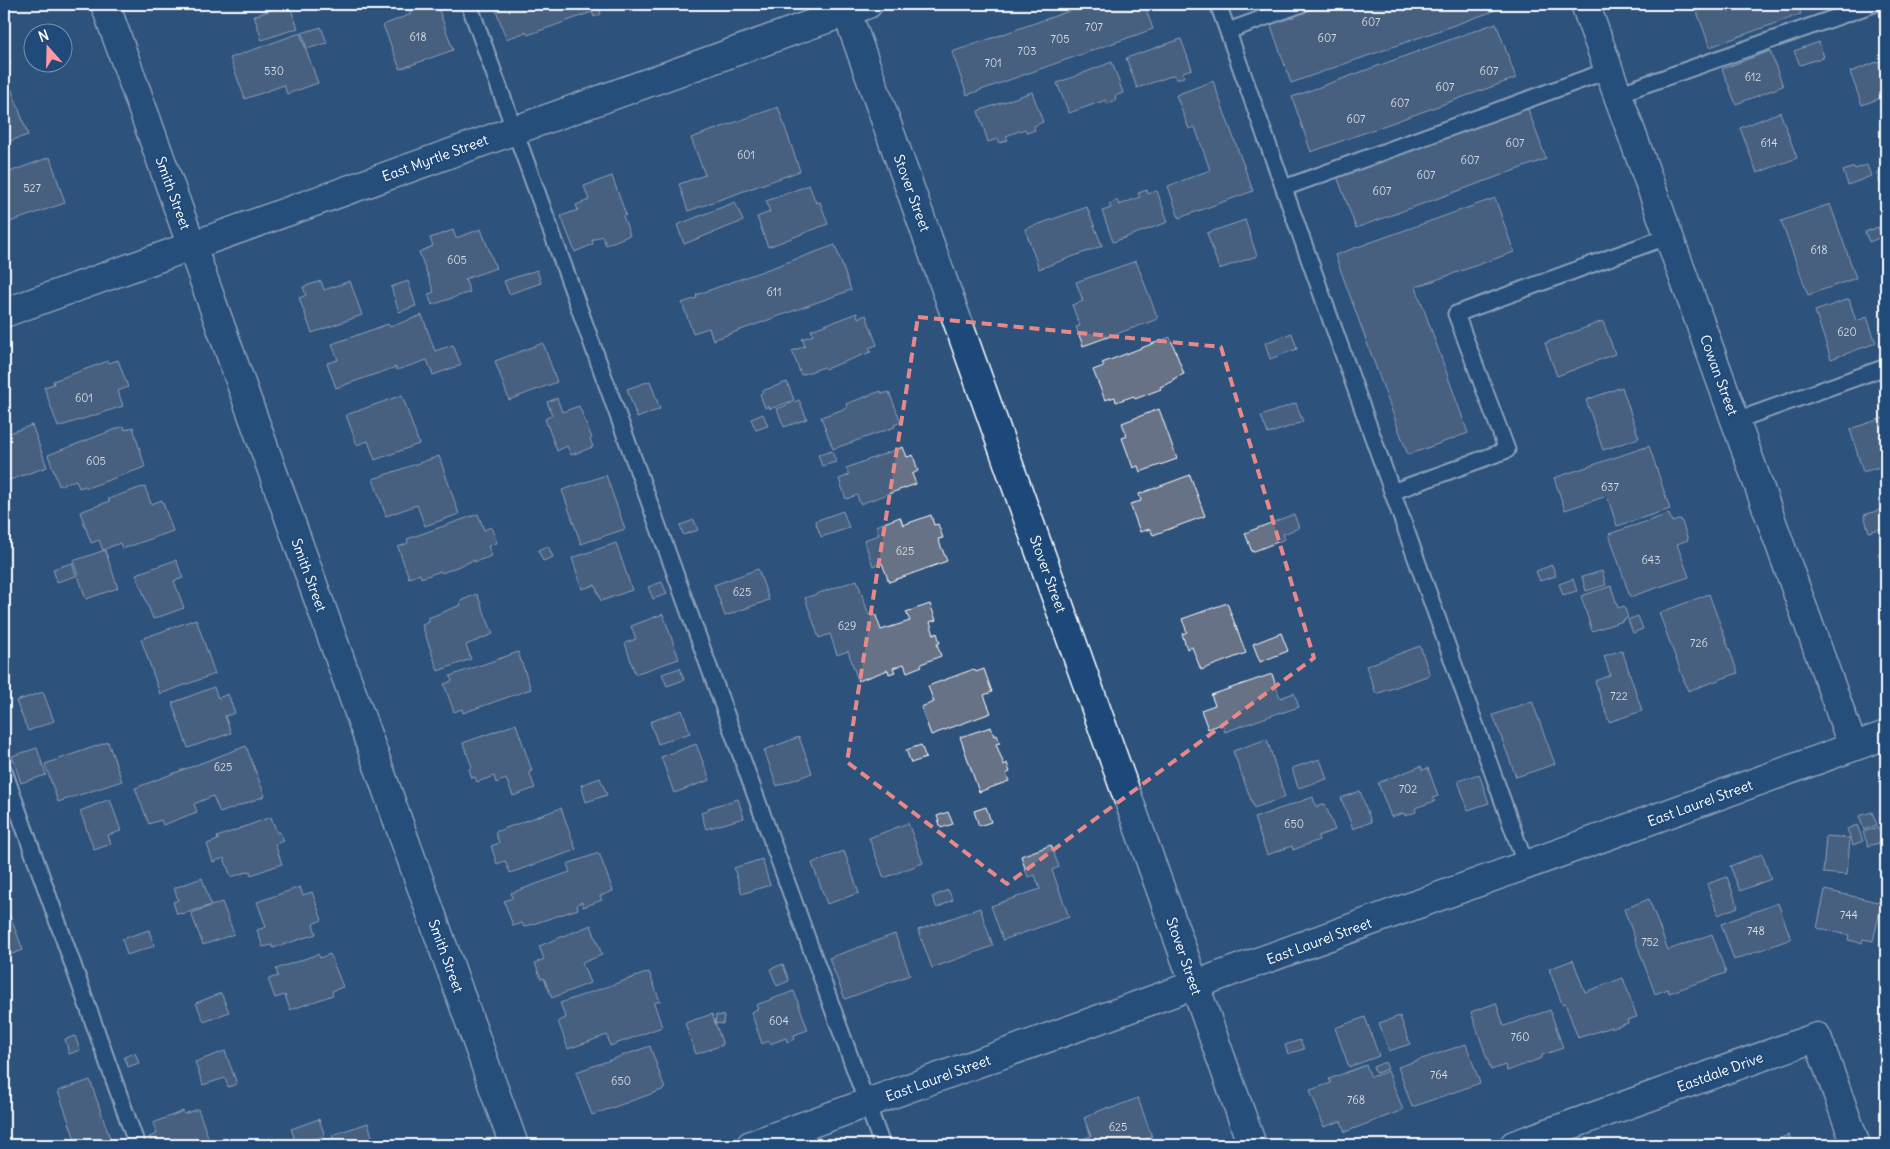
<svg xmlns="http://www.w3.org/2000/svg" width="1890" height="1149" viewBox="0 0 1890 1149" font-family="Delius,sans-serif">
<rect width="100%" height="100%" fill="#2d527c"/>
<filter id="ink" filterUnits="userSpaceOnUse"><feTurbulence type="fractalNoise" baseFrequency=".02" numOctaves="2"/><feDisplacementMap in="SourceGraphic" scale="10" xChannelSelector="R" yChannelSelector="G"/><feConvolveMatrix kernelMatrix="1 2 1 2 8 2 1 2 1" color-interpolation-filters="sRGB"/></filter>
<g filter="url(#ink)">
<!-- building -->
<path fill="#677286" stroke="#fff" d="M289,4L298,28L262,40L254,16Z
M408,4H445L447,7L439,10L453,50L400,69L383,25L411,14Z
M494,4H598L601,14L594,17L592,12L528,35L527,32L506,39Z
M1089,4H1144L1153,29L967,95L952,52Z
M1324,4H1492L1494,11L1291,83L1270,23Z
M1694,4H1797L1801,14L1710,47Z
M1496,23L1516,78L1311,152L1292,97Z
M321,27L327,43L307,49L302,33Z
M300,33L318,83L287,94L284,85L245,99L230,58Z
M1181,39L1192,69L1183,72L1184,77L1176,79L1174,75L1137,88L1126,58Z
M1819,42L1824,57L1800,65L1794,51Z
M4,44L11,65L5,67L7,73L4,75Z
M1770,51L1783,86L1736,104L1722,69Z
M1885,59L1886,96L1862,105L1850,72Z
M1112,62L1123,93L1115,96L1116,100L1107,104L1106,100L1069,113L1057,83Z
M1213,81L1253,191L1179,218L1168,186L1210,170L1195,127L1189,129L1176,95Z
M12,90L28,135L7,142L10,149L4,151V91Z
M1032,92L1043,122L1034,126L1035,130L1027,133L1025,129L1006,136L1008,140L1000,143L998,139L988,142L978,111Z
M1527,106L1546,159L1356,228L1337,176Z
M778,107L800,171L688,211L679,184L705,175L691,138Z
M1780,112L1797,158L1757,173L1740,128Z
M50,157L65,203L4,224V174Z
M1867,165L1871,176L1848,185L1843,171L1854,167L1855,169Z
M1886,169V182L1880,184L1876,173Z
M612,176L626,215L623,216L630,235L606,245L602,236L592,240L593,244L575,252L561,216L578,210L576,205L589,200L584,186Z
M809,185L816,203L820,202L828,224L768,247L757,217L770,212L766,201Z
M1147,190L1148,194L1157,191L1168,222L1113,242L1102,211L1111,208L1109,204L1117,200L1119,205L1140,197L1138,193Z
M1495,198L1514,252L1416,287L1468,433L1408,455L1335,255Z
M735,202L743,221L684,244L677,225Z
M1830,204L1856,278L1808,295L1781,221Z
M1087,207L1102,246L1039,269L1025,229Z
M1245,220L1257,256L1219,269L1207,233Z
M1878,227L1882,237L1869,242L1865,232Z
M481,229L496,268L465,279L470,292L432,305L428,294L434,292L419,252L433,246L430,238L453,230L456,238Z
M835,245L851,290L713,340L709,328L693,333L682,303L697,298L696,295Z
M1136,261L1158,319L1083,346L1076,327L1080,326L1072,305L1083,301L1076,282Z
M537,270L541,283L509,294L504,281Z
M321,281L324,290L350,281L362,315L312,333L299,298L306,295L303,287Z
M408,281L416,306L399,312L391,287Z
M1849,299L1856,321L1867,317L1876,343L1831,359L1815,311Z
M857,313L858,318L866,315L877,345L869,348L871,352L825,369L824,367L801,375L792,351L805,346L802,339L813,335L811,330Z
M422,315L435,351L453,345L461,365L433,375L427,360L397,370L396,367L336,388L327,363L338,360L332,344L388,324L390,327Z
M1603,321L1615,354L1557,376L1545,343Z
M1292,333L1297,349L1270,359L1265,343Z
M1170,337L1184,374L1173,379L1174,381L1160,387L1161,389L1135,399L1134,396L1116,402L1115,397L1105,400L1093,370L1104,366L1102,363Z
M543,343L557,382L509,400L495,361Z
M118,360L128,387L118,391L123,406L58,427L44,387L54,384L53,381L108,361L109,363Z
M650,381L660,409L637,418L627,389Z
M787,382L794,400L770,409L769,406L765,408L760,394L763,393L762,391Z
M1622,387L1639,438L1603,450L1586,400Z
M881,391L882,394L889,392L901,422L894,425L895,427L833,449L821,417L847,408L846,404Z
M402,395L419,444L375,460L368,441L357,445L346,415Z
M557,398L562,412L579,406L592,438L590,439L593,447L571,455L567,446L557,451L545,419L552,415L547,402Z
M799,400L807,419L784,427L777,409Z
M1296,403L1303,422L1268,434L1261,416Z
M1159,409L1177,459L1140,472L1138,466L1133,468L1122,438L1127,436L1122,423Z
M763,414L768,426L756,430L751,419Z
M1886,417V465L1863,472L1850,429Z
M32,425L47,467L4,482V463L7,461L5,456H4V435Z
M124,426L125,430L133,427L145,467L87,488L86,486L79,488L76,480L59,486L48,455Z
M1649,446L1670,509L1617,526L1607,496L1565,510L1554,478Z
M903,447L907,457L913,455L918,471L912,474L916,484L860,504L857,495L846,499L839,479L849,475L846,468Z
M832,451L836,462L822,466L818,455Z
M439,456L459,514L425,526L417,505L386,516L373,479Z
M606,475L625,529L581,544L562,490Z
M1190,475L1205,516L1153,535L1150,529L1140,532L1130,504L1141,501L1139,494Z
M142,487L143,488L145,487L151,504L162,500L173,531L122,549L120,543L103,550L99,540L91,543L80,512L110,501L108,499Z
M1886,508V527L1869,532L1864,515Z
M843,511L849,528L821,537L815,521Z
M478,514L484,530L491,527L497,543L488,546L492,556L474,562V560L442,573L441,571L421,578L420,574L409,578L398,547L408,543L407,539Z
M1294,514L1299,528L1283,534L1285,539L1252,552L1245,533Z
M1669,514L1672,522L1681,519L1688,540L1677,544L1689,577L1630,597L1609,534Z
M931,515L934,525L938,524L943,538L938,539L947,561L889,582L882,563L873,566L864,540L879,535L876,526L900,517L903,525Z
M694,520L698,530L683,535L680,525Z
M616,543L632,590L601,601L595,585L582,589L572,558Z
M548,546L553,557L543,561L538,550Z
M105,550L118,588L86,599L73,561Z
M1886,551V574L1878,554Z
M176,560L183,578L174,581L184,608L153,619L136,574Z
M72,563L76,576L57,582L53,569Z
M1552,565L1556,576L1540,581L1536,571Z
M758,569L769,600L725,616L714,585Z
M1602,571L1606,585L1586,591L1582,577Z
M1573,579L1577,591L1563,595L1559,584Z
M857,580L869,615L875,613L881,630L910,621L906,612L930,604L936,620L930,622L934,635L937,633L940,643L937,644L941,656L921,664L922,666L907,672L904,664L893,668L895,672L889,674L888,670L858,681L848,651L837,655L830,634L819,638L805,598Z
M662,582L667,594L653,599L648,587Z
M1611,586L1618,608L1624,606L1628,618L1622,620L1623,621L1592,631L1581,596Z
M477,594L493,634L466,645L471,659L438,671L422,625L429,622L428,618L461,605L460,601Z
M1709,594L1738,673L1688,691L1659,613Z
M1227,603L1246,653L1201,670L1192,647L1187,649L1182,634L1187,632L1182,619Z
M663,614L679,659L635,674L625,643L636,639L631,626Z
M1638,616L1643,629L1633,633L1628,620Z
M196,619L215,674L160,694L141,639Z
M1281,633L1288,651L1260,662L1253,644Z
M1420,646L1430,675L1376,694L1366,666Z
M1622,650L1642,711L1609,722L1595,681L1610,675L1604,656Z
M518,652L531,689L463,713L462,709L454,712L444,684L452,681L450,676Z
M680,668L684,680L667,686L662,674Z
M974,669L976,672L984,669L992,692L984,695L991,713L931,735L921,707L934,702L928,686Z
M1272,674L1280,698L1294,693L1299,707L1281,713V712L1225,732L1222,724L1208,729L1201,710L1215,705L1211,695Z
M214,687L218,698L228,694L235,713L225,716L231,733L188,748L172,703Z
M43,692L54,721L28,731L16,701Z
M1532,701L1555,764L1516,777L1493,715Z
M682,710L690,733L658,744L650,722Z
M516,724L532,771L529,772L535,788L513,796L506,779L496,783L494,776L477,782L475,777L472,778L469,769L472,767L463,743Z
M991,727L994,736L997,735L1000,743L996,744L1004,765L1007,763L1010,772L1006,774L1009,781L979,792L960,737Z
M799,737L812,773L777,786L764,750Z
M1267,739L1285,797L1254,808L1233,751Z
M108,742L122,781L58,802L45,764Z
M696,744L710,780L674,793L661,757Z
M921,745L926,758L911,763L906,750Z
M246,746L265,796L220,813L213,796L194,804L197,812L163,825L161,820L149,824L135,788Z
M37,748L46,775L21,783L12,756Z
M1320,759L1327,779L1298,788L1292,768Z
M1421,766L1422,770L1428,768L1438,796L1433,798L1435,801L1415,808L1416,812L1405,816L1404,813L1391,817L1378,783Z
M1479,774L1489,803L1468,810L1458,781Z
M600,778L607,795L586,802L581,785Z
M1360,791L1371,822L1353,829L1341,798Z
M1313,797L1316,807L1325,804L1335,830L1318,836L1319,840L1293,850L1292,846L1267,855L1254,818Z
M110,799L121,831L108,835L111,844L94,850L80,811Z
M738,799L744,818L706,829L701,813L709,810L708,808Z
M986,807L991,822L979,826L974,811Z
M561,808L576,850L510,873L505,861L497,864L491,846L499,843L495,832Z
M948,812L953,824L941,828L937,816Z
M1872,812L1877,825L1864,830L1859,816Z
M271,817L277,833L280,832L284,841L275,844L282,864L251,875L250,871L231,877L224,858L213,862L207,844L218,840L217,837Z
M908,823L923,863L884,878L869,838Z
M1857,825L1863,841L1853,845L1847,829Z
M1878,827L1883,842L1868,846L1863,832Z
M1826,836L1850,838L1847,875L1823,873Z
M1051,845L1059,867L1052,870L1069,917L1003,940L991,906L1040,889L1035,875L1028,877L1021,856Z
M844,851L859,893L827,904L812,863Z
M599,853L613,891L600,896L602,900L583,907L582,902L577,904L578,909L524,927L522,923L513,926L504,901L512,898L511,893L570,872L567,864Z
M1762,854L1771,879L1740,891L1730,866Z
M762,859L770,885L742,894L734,868Z
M1727,877L1738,907L1718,915L1707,884Z
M202,878L211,905L183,914V913L177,914L173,902L178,900L174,888Z
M300,887L303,895L312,892L322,920L313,924L316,934L273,948L272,945L263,947L257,930L266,927L257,902Z
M948,890L953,900L937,908L932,897Z
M1825,890L1882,903L1873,941L1863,939L1862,943L1848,940L1849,935L1817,928Z
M1649,899L1668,950L1712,934L1726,973L1669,993L1668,989L1655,994L1624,909Z
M222,902L234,934L203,945L191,913Z
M1778,903L1791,939L1734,960L1721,924Z
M980,908L993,946L932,968L918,930Z
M9,913L23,950L4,957V915Z
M591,925L602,955L582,963L590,983L552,998L544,978L541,979L535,963L544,959L539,946Z
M149,930L154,946L127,955L122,939Z
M895,934L910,975L845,999L829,958Z
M318,954L320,958L330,954L343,987L332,991L333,995L290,1010L285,995L275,998L268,979L278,976L276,969Z
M1573,960L1585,992L1623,978L1637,1017L1627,1020L1628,1023L1611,1029V1027L1578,1038L1565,1003L1562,1004L1549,969Z
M783,964L789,981L777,986L770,969Z
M649,972L660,1001L654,1003L662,1027L610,1046L607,1035L568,1049L558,1021L566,1018L560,1003Z
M794,991L808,1030L794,1035L795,1039L787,1042L786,1038L770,1044L769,1041L762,1044L751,1012L758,1009L756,1005Z
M221,993L229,1012L204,1022L196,1003Z
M1496,1003L1504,1026L1550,1010L1563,1048L1542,1055V1058L1507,1071L1505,1065L1491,1070L1471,1012Z
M712,1014L723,1045L696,1054L685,1023Z
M716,1015L724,1016L723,1024L715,1023Z
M1400,1016L1410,1044L1389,1051L1379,1023Z
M1365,1017L1379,1056L1349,1067L1335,1028Z
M75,1036L80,1050L69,1054L65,1039Z
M1300,1040L1304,1049L1288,1054L1285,1045Z
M1466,1044L1480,1083L1412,1107L1398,1067Z
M650,1046L665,1089L592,1115L576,1072Z
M225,1051L237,1084L228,1087L225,1078L203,1085L195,1062Z
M135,1053L139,1063L128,1067L124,1057Z
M1385,1062L1388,1069L1376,1073L1373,1067Z
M1366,1065L1371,1077L1388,1071L1403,1110L1345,1132L1341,1121L1324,1127L1310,1090L1331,1083L1329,1079Z
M90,1080L110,1138L87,1145H77L58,1091Z
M1138,1098L1152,1137L1128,1145H1081L1079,1140L1091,1136L1084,1118L1108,1107L1109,1109Z
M198,1109L211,1145H153L149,1137L157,1134L153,1123L183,1111L184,1114Z
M319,1119L325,1136L297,1145L291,1129Z
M368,1123L375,1145L393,1138L395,1145H335L332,1135Z
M1789,1135L1793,1145H1761Z"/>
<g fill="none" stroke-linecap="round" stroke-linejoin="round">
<!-- service casing -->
<g stroke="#fff" stroke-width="19">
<path id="service" d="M469,4L882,1145
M1218,4L1526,866
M1228,31L1302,4
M1618,94L1874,4
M1284,188L1609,70
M1735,421L1886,367
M1392,492L1507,450L1456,314L1669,236
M4,771L137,1145"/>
</g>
<!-- minor casing -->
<g stroke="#fff" stroke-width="31">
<path id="minor" d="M105,4L514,1145
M844,4L1252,1145
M1585,4L1853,747
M4,313L868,4
M751,1145L1886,735
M1514,1145L1817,1037L1856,1145"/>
</g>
<!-- service -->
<use href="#service" stroke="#1f4a7a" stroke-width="15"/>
<!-- minor -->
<use href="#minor" stroke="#1f4a7a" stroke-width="28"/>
</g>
</g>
<!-- marked area -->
<path d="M0 0H1890V1149H0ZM918,317L1221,347L1314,658L1007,884L847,762Z" fill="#2d527c" fill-opacity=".55" fill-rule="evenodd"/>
<path fill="none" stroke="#e88989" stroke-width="4" stroke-dasharray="10 6" stroke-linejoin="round" d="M918,317L1221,347L1314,658L1007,884L847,762Z"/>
<g text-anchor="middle" stroke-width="4" stroke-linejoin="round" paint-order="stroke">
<!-- number labels -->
<g font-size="11" fill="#d9dce1">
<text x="1371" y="26">607</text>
<text x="1094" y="31">707</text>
<text x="418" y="41">618</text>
<text x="1327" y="42">607</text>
<text x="1060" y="43">705</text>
<text x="1027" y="55">703</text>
<text x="993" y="67">701</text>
<text x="274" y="75">530</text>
<text x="1489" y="75">607</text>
<text x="1753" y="81">612</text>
<text x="1445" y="91">607</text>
<text x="1400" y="107">607</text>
<text x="1356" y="123">607</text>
<text x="1515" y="147">607</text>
<text x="1769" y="147">614</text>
<text x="746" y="159">601</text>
<text x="1470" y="164">607</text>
<text x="1426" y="179">607</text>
<text x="32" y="192">527</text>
<text x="1382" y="195">607</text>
<text x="1819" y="254">618</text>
<text x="457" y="264">605</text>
<text x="774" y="296">611</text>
<text x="1847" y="336">620</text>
<text x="84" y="402">601</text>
<text x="96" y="465">605</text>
<text x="1610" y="491">637</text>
<text x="905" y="555">625</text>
<text x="1651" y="564">643</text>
<text x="742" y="596">625</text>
<text x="847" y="630">629</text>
<text x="1699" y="647">726</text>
<text x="1619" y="700">722</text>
<text x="223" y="771">625</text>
<text x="1408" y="793">702</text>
<text x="1294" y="828">650</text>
<text x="1849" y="919">744</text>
<text x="1756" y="935">748</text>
<text x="1650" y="946">752</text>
<text x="779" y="1025">604</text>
<text x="1520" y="1041">760</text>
<text x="1439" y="1079">764</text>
<text x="621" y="1085">650</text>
<text x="1356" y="1104">768</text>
<text x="1118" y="1131">625</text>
</g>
<!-- street labels -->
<g font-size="14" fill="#fff" stroke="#1f4a7a">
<text transform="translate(435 158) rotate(-20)" y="5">East Myrtle Street</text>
<text transform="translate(173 193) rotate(70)" y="5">Smith Street</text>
<text transform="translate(912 193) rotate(70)" y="5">Stover Street</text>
<text transform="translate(1719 375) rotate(70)" y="5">Cowan Street</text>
<text transform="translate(1048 574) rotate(70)" y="5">Stover Street</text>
<text transform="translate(309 575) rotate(70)" y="5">Smith Street</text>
<text transform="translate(1700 803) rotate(-20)" y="5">East Laurel Street</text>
<text transform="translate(1319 941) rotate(-20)" y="5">East Laurel Street</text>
<text transform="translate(446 956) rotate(70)" y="5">Smith Street</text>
<text transform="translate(1184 956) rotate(71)" y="5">Stover Street</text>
<text transform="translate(1720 1072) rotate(-20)" y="5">Eastdale Drive</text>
<text transform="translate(938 1078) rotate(-20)" y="5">East Laurel Street</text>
</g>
</g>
<!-- margin -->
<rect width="1890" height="1149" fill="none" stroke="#1f4a7a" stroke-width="20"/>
<rect x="10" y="10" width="1870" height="1129" fill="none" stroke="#fff" stroke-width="2" filter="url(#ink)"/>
<!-- north arrow -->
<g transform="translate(48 48) rotate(340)"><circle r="24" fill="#1f4a7a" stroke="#7992af"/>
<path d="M0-4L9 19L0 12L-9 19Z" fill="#ff9aa2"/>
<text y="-8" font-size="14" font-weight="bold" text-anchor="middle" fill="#ffffff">N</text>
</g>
</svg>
